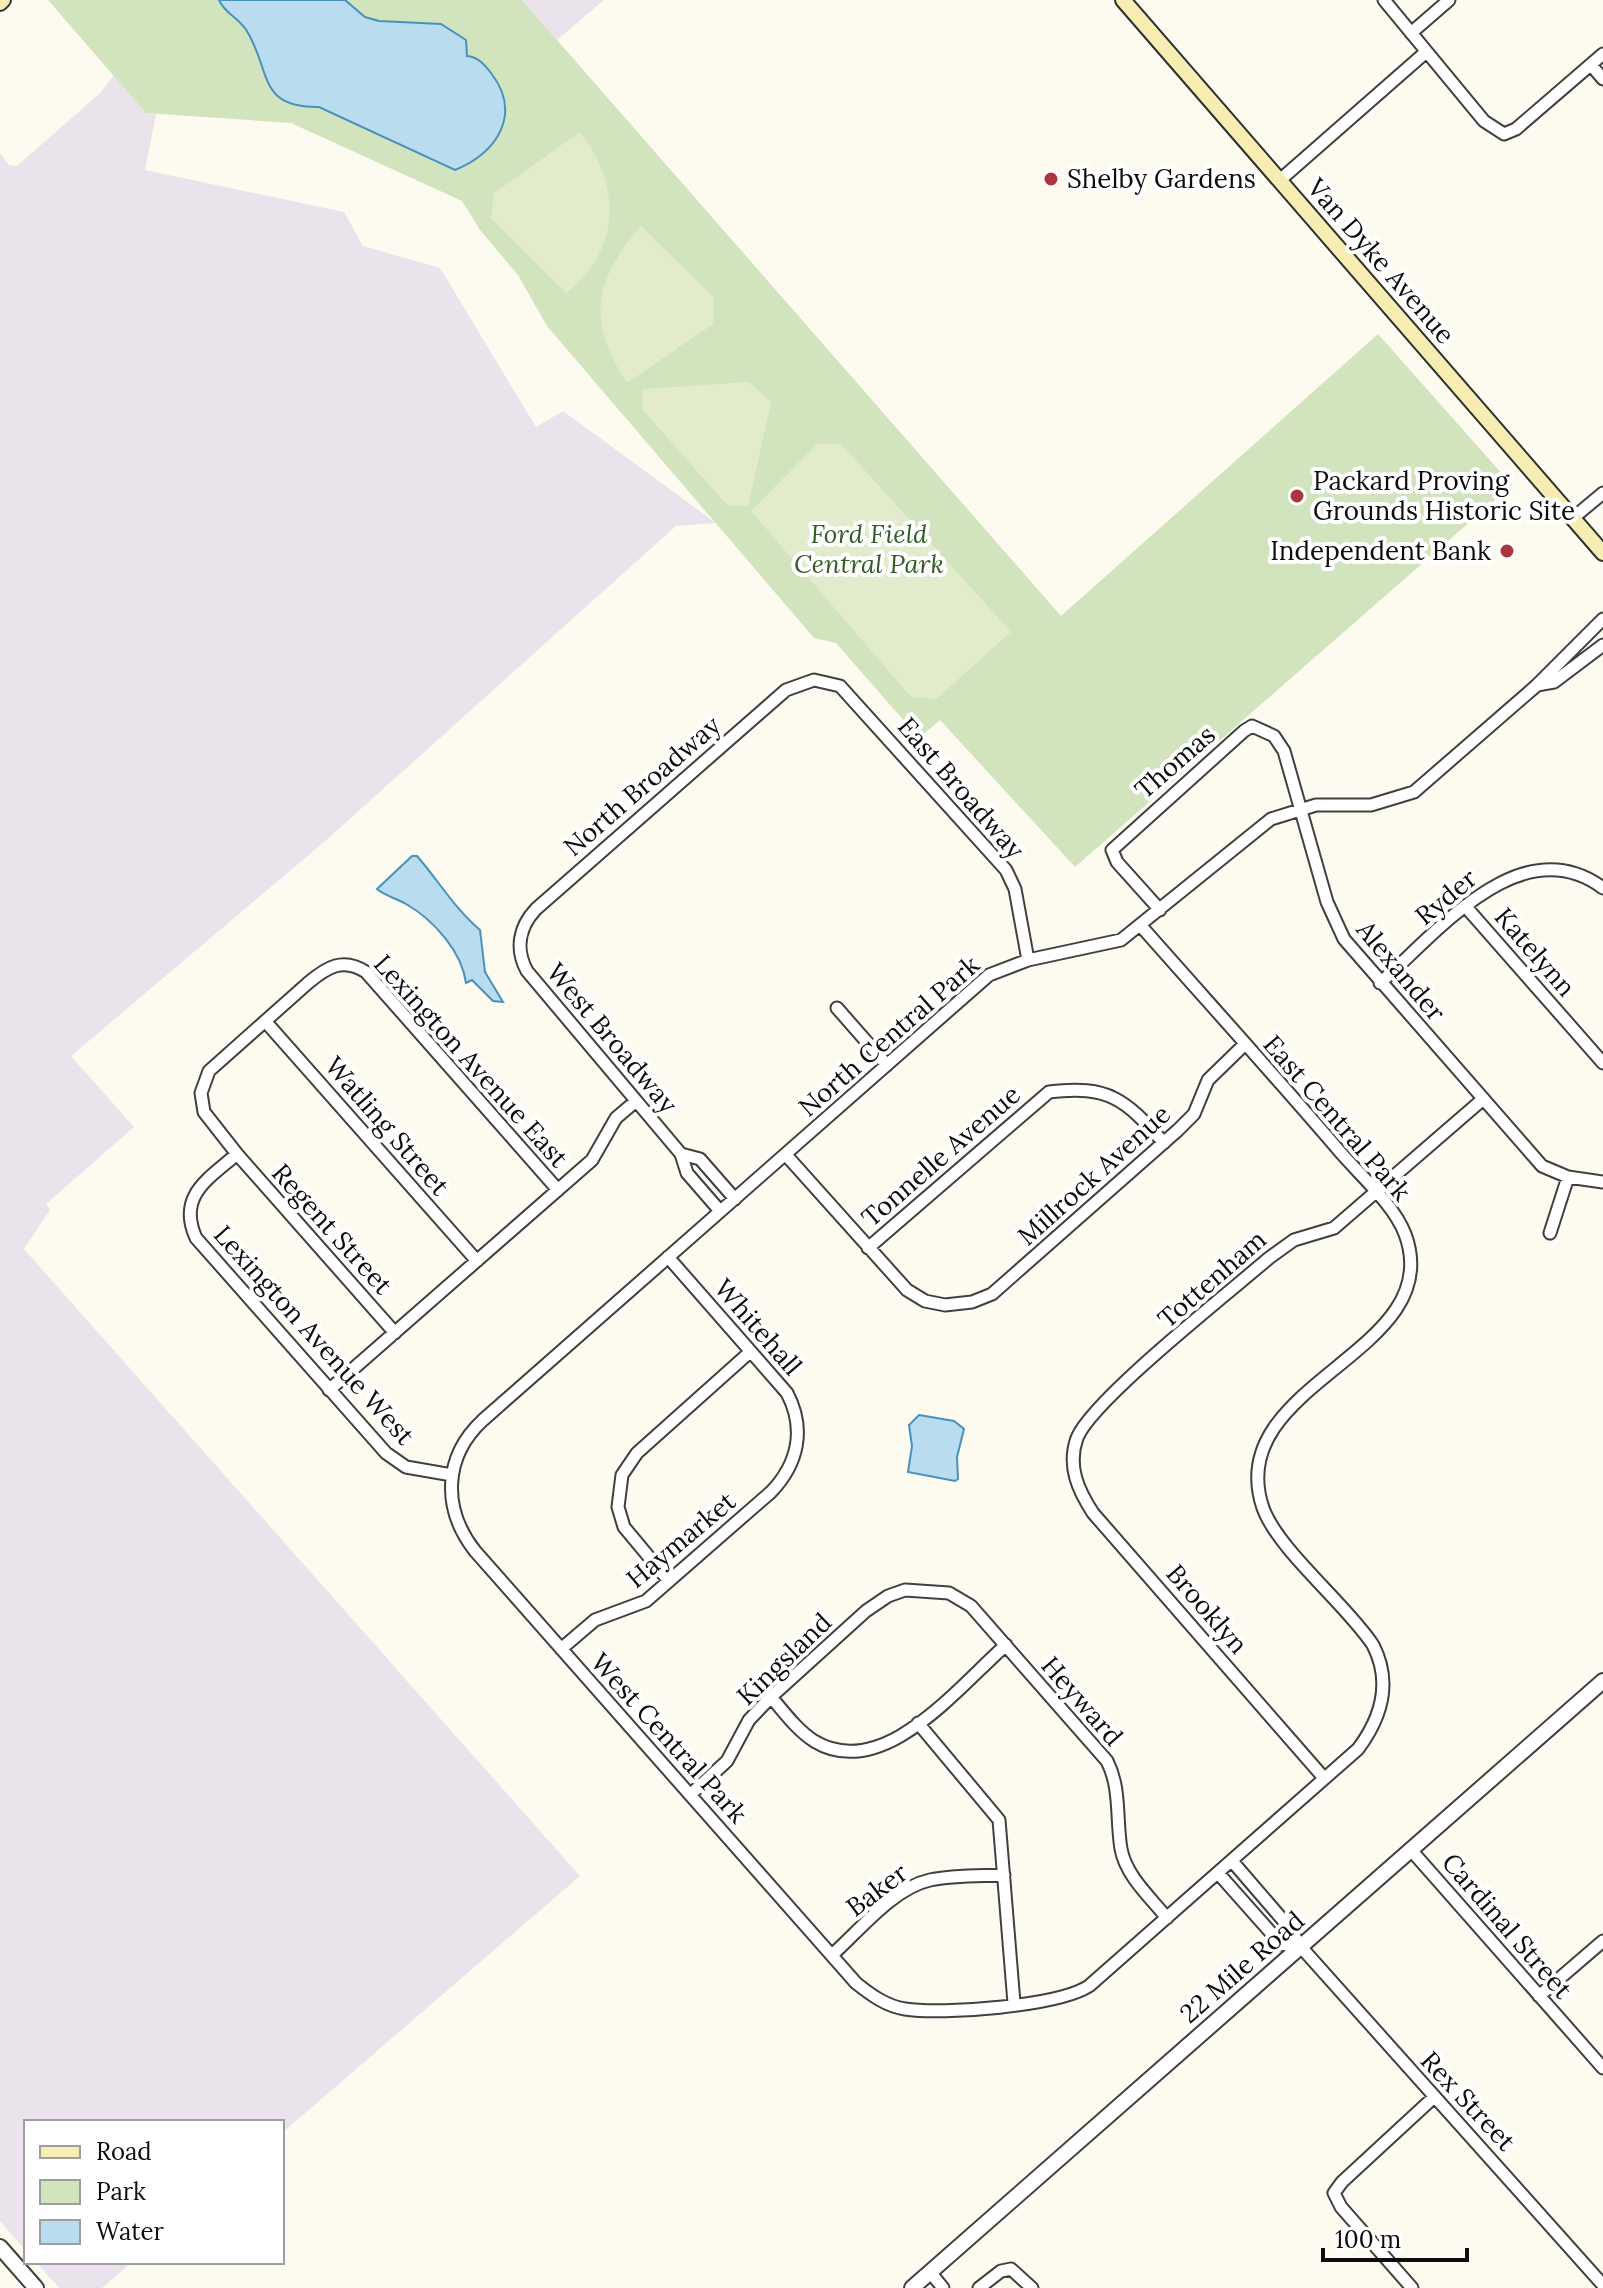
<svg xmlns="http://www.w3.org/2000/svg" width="1603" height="2288" viewBox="0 0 1603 2288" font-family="Lora,serif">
	<rect width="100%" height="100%" fill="#fdfaef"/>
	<path fill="#eae3eb" d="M 522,0 L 604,0 L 557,40 Z
		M 114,75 L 146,113 L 156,114 L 145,170 L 344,212 L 363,246 L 440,268 L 536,427 L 563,411 L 716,523 L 676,526 L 324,842 L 71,1056 L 134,1127 L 46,1204 L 50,1210 L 24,1249 L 580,1876 L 282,2133 L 282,2122 L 26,2122 L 26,2251 L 0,2221 L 0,153 L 9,165 L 17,166 L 100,93 Z
		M 36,2262 L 132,2262 L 102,2288 L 59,2288 Z"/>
	<path fill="#d2e4bd" d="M 48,0 L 522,0 L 1061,616 L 1378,334 L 1512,485 L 1075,867 L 940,720 L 919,738 L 836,643 L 814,638 L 547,326 L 518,275 L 480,230 L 462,201 L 291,123 L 146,113 Z"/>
	<path fill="#e2eccd" d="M 580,132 C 621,184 622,250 566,293 L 491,218 L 494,193 Z
		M 641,226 L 714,298 L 713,324 L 627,383 C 586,321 594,280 641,226 Z
		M 749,382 L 771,402 L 748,506 L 728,506 L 642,409 L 643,389 Z
		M 817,444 L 841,444 L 1011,632 L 936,699 L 911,697 L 751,511 Z"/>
	<path fill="#badcef" stroke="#4991bd" stroke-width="2" d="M 219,0 L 345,0 L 365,17 L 379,21 L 441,24 L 466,40 L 467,56 C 478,57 484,64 491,73 C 522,113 498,153 455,170 L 319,107 C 258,108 271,72 248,33 C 241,19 225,14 219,0 Z
		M 412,856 L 417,856 C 438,880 455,909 480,930 L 485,972 L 503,1002 L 493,1001 L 472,980 L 466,983 C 462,952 434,920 406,904 C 396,898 385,896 377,889 Z
		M 919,1415 L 954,1421 L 964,1429 L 957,1457 L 958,1479 L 955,1481 L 908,1472 L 912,1446 L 909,1425 Z"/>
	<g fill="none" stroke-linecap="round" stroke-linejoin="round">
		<defs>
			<path id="minor" d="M 1384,0 L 1484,121 L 1504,134 L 1516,129 L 1603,54
				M 1411,33 L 1449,0
				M 1591,65 L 1603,79
				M 1280,180 L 1426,52
				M 1573,518 L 1603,493
				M 1537,685 L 1554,682 L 1603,645
				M 1466,907 L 1603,1063
				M 1160,910 L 1117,862 L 1112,850 L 1244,731 L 1252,726 L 1274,736 L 1284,751 L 1327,902 L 1344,939 L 1542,1166 L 1568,1177 L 1603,1182
				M 1141,926 C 1208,1002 1276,1077 1341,1153 C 1362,1177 1394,1205 1405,1234 C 1450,1354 1220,1382 1263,1508 C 1278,1550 1346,1604 1373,1645 C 1392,1682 1382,1717 1358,1749 L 1089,1986 C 1058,2006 943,2015 905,2009 C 886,2006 871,1995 856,1983 L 475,1551 C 442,1509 443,1457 483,1420 L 989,975 L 1028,960 L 1121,940 L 1271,819 L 1316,805 L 1371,805 L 1414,792 L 1536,686 L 1603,619
				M 1380,983 C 1437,933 1521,827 1603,888
				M 837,1008 L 887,1065
				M 265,1021 L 477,1261
				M 237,1154 C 208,1179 177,1196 196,1238 L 386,1453 L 406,1467 L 452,1475
				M 681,1154 L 700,1159 L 735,1199
				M 786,1155 L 907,1290 L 925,1301 L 945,1305 L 972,1302 L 992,1294 L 1178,1130 L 1194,1114 L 1208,1080 L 1245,1044
				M 720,1211 L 687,1173 L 681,1154 L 527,971 C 515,949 519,927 536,909 L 786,690 L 814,680 L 840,686 L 1006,870 L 1015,889 L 1028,960
				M 1550,1233 L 1568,1177
				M 868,1248 L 1049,1092 C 1109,1085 1125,1099 1164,1143
				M 395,1333 L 237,1154 L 204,1112 L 201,1093 L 209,1071 L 308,983 C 327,967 343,957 366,972 L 558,1190
				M 329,1390 L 592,1160 L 616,1118 L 636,1101
				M 669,1581 L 624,1527 L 618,1507 L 622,1475 L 637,1453 L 750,1352
				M 561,1649 L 595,1620 L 646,1601 L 771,1492 C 798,1464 806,1429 787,1393 L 668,1257
				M 771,1697 C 784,1712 797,1730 814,1741 C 883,1783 958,1687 1006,1645
				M 918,1723 L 999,1820 L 1014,2003
				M 1324,1778 L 1093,1513 C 1078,1490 1067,1466 1077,1438 C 1092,1400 1231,1291 1269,1258 L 1294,1240 L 1334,1228 L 1482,1100
				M 690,1795 L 727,1761 L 749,1720 L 771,1697 L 866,1611 L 888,1596 L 905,1590 L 949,1593 L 971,1606 L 1107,1761 C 1121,1788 1116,1819 1121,1849 C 1126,1876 1150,1897 1167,1918
				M 1411,1850 L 1603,2068
				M 1232,1861 L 1288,1926 L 1301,1947 L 1603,2285
				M 1218,1873 L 1281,1944 L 1301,1947
				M 832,1955 C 859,1931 893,1888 930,1880 C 953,1875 980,1876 1004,1875
				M 1539,1996 L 1603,1941
				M 930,2272 L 943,2288
				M 979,2288 L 1001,2271 L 1011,2269 L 1032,2288
				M 1412,2288 L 1341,2207 L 1334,2193 L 1342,2182 L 1433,2098"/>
			<path id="tertiary" d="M 0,2247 L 36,2288
				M 912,2288 L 1603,1681"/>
			<path id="secondary" d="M 1123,0 L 1603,553
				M 0,3 L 3,0"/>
		</defs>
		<use href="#minor" stroke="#404040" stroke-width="15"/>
		<use href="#tertiary" stroke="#404040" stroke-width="18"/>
		<use href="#secondary" stroke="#2f2f2f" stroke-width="18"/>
		<use href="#minor" stroke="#fff" stroke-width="11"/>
		<use href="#tertiary" stroke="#fff" stroke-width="14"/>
		<use href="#secondary" stroke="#f6edb2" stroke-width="14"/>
	</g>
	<g fill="#ad363e" stroke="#fff" stroke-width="3">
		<circle cx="1051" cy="179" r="8"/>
		<circle cx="1297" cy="496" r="8"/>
		<circle cx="1507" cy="551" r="8"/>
	</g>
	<g text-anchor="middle" stroke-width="8" stroke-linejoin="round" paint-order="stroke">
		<g font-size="26" fill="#0d0d0d" stroke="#fff" text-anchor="start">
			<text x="1067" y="188">Shelby Gardens</text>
			<text x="1313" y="490">Packard Proving<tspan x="1313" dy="30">Grounds Historic Site</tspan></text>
			<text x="1491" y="560" text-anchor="end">Independent Bank</text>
		</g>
		<g font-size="26" fill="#0d0d0d" stroke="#fff">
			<text transform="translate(1381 261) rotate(49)" y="9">Van Dyke Avenue</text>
			<text transform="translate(1175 762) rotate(-41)" y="9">Thomas</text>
			<text transform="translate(642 786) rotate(-41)" y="9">North Broadway</text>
			<text transform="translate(961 788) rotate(49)" y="9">East Broadway</text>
			<text transform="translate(1446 897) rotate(-40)" y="9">Ryder</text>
			<text transform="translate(1535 952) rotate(49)" y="9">Katelynn</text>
			<text transform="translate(1401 971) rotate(50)" y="9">Alexander</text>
			<text transform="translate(889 1036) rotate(-41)" y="9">North Central Park</text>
			<text transform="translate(612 1038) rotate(50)" y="9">West Broadway</text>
			<text transform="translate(471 1061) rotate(48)" y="9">Lexington Avenue East</text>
			<text transform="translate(1337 1118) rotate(49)" y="9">East Central Park</text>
			<text transform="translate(387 1126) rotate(49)" y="9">Watling Street</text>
			<text transform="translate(941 1156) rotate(-41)" y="9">Tonnelle Avenue</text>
			<text transform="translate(1094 1175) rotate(-42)" y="9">Millrock Avenue</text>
			<text transform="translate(332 1229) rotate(48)" y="9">Regent Street</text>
			<text transform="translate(1212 1279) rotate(-41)" y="9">Tottenham</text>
			<text transform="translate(758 1327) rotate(49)" y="9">Whitehall</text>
			<text transform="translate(314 1335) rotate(48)" y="9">Lexington Avenue West</text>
			<text transform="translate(681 1540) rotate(-40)" y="9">Haymarket</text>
			<text transform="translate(1207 1609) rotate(49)" y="9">Brooklyn</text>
			<text transform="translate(784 1659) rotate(-44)" y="9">Kingsland</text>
			<text transform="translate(1082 1701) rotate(49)" y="9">Heyward</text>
			<text transform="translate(669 1738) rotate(48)" y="9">West Central Park</text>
			<text transform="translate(877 1890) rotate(-37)" y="9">Baker</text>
			<text transform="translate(1507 1926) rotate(49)" y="9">Cardinal Street</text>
			<text transform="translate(1242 1967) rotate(-41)" y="9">22 Mile Road</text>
			<text transform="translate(1468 2101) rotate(47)" y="9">Rex Street</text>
		</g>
		<g font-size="26" font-style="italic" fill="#325d25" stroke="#fff">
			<text x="869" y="543">Ford Field<tspan x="869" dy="30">Central Park</tspan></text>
		</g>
	</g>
	<rect x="24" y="2120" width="260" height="144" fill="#ffffff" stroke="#9e9e9e" stroke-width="2"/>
	<rect x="40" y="2146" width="40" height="12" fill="#f6edb2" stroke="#9e9e9e" stroke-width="2"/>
	<text x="96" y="2160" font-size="24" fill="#0d0d0d">Road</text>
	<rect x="40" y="2180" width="40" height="24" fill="#d2e4bd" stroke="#9e9e9e" stroke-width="2"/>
	<text x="96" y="2200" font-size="24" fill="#0d0d0d">Park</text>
	<rect x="40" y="2220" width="40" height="24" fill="#badcef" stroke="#9e9e9e" stroke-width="2"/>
	<text x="96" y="2240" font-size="24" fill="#0d0d0d">Water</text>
	<path d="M1323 2248v12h144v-12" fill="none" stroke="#0d0d0d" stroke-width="4"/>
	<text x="1335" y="2248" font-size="24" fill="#0d0d0d" stroke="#ffffff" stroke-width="6" paint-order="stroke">100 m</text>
</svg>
